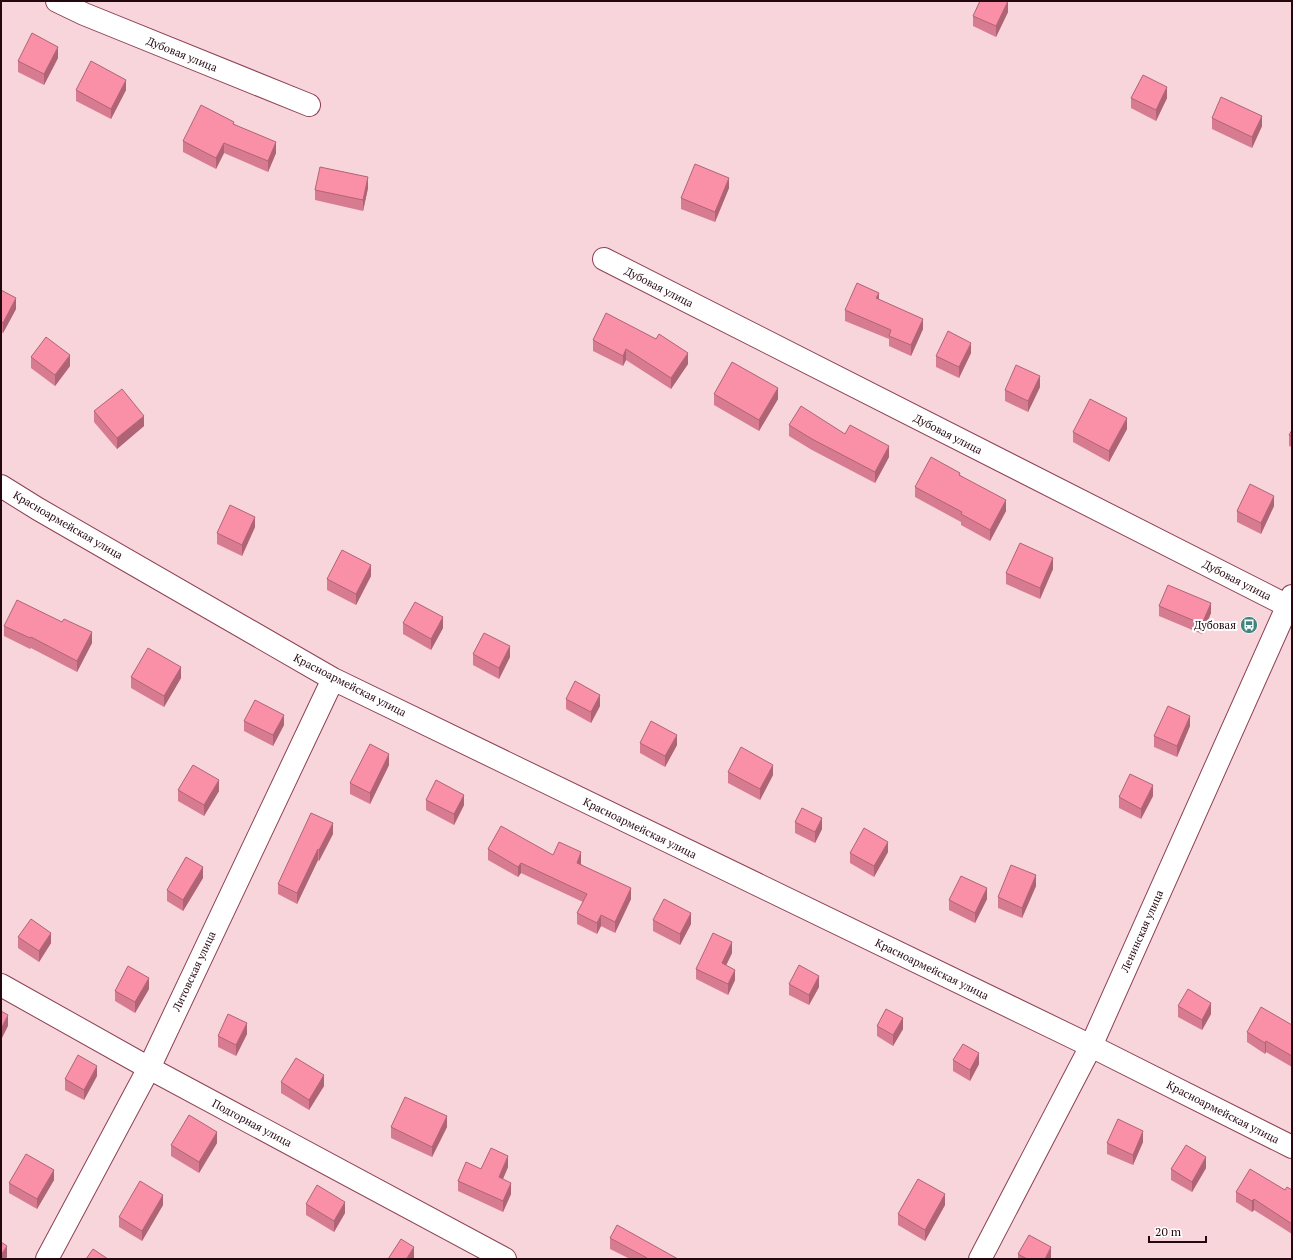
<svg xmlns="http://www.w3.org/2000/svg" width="1293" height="1260" viewBox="0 0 1293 1260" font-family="'PT Serif',serif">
	<rect width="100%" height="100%" fill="#f8d4db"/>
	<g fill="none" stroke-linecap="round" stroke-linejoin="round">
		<defs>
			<path id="minor" d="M 57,1 L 84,14 L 309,105
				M 604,259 L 1292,608
				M 1,486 L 38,509 L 333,679 L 1091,1046 L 1292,1147
				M 1,985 L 149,1068 L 505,1259
				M 47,1259 L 149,1068 L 333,679"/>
			<path id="major" d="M 980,1259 L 1091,1046 L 1292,596"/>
		</defs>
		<use href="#minor" stroke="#8c4255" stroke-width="24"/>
		<use href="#major" stroke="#8c4255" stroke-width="24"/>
		<use href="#minor" stroke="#fff" stroke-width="22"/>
		<use href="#major" stroke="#fff" stroke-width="22"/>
	</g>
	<path fill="#d77b90" d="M 1008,12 L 996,37 L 973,26 L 973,16 Z
		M 58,58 L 44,85 L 18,72 L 18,61 Z
		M 76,90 L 126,90 L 111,119 L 76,101 Z
		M 1131,98 L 1167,98 L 1156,121 L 1131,108 Z
		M 1212,118 L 1262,126 L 1252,148 L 1212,129 Z
		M 234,124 L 276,153 L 268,172 L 224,153 L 216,169 L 183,152 L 183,141 Z
		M 368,188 L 363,211 L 315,200 L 315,190 Z
		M 729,188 L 715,222 L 681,209 L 681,198 Z
		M 1,290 L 16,309 L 3,333 L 1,332 Z
		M 879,300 L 923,329 L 911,356 L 889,346 L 889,339 L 845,321 L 845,310 Z
		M 593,340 L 688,364 L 671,389 L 626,360 L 623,366 L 593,351 Z
		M 971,353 L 959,378 L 936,367 L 936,356 Z
		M 31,357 L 70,366 L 55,386 L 31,368 Z
		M 1040,387 L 1028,412 L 1005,401 L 1005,390 Z
		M 714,394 L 778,399 L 759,431 L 714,405 Z
		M 94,411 L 144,426 L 117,449 L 94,422 Z
		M 789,425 L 845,434 L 889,457 L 875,483 L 812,450 L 789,436 Z
		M 1127,429 L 1109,462 L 1073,442 L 1073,432 Z
		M 1292,430 L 1292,447 L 1289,446 L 1289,435 Z
		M 960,475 L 1006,511 L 990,541 L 961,525 L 961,522 L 915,497 L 915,487 Z
		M 1274,506 L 1261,534 L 1237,522 L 1237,511 Z
		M 255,527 L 242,556 L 217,544 L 217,533 Z
		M 1053,569 L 1040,599 L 1006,584 L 1006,573 Z
		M 371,576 L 356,605 L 327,590 L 327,579 Z
		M 1159,606 L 1211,613 L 1202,634 L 1159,616 Z
		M 403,623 L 443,628 L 431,650 L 403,634 Z
		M 4,626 L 92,643 L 77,672 L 31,648 L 30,649 L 4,636 Z
		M 473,654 L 510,657 L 499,679 L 473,665 Z
		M 131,677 L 181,678 L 164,707 L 131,688 Z
		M 566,699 L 600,706 L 591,723 L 566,709 Z
		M 244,721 L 284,725 L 273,746 L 244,731 Z
		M 1190,726 L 1177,757 L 1154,747 L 1154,736 Z
		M 640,743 L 677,745 L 665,767 L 640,753 Z
		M 389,765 L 370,804 L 350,794 L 350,783 Z
		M 728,772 L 773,775 L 760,800 L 728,783 Z
		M 178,790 L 219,791 L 204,816 L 178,801 Z
		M 1153,796 L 1141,819 L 1119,808 L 1119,797 Z
		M 426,800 L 464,805 L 454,825 L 426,810 Z
		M 795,822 L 822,829 L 815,843 L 795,833 Z
		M 333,834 L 319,861 L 318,860 L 297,904 L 278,894 L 278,884 Z
		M 488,849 L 553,855 L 581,863 L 581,864 L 631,899 L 615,933 L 601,926 L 597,934 L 577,924 L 577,913 L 583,902 L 521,873 L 518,877 L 488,860 Z
		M 888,852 L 874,877 L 850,863 L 850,853 Z
		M 203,878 L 183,911 L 167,901 L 167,890 Z
		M 1036,886 L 1022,918 L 998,908 L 998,897 Z
		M 987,899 L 975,923 L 949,910 L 949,900 Z
		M 653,920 L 691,924 L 680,945 L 653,931 Z
		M 18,937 L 51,943 L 39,962 L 18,948 Z
		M 732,953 L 726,965 L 735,980 L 728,995 L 696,979 L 696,969 Z
		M 789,984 L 819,987 L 809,1005 L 789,995 Z
		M 149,989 L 135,1013 L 115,1001 L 115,991 Z
		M 1178,1006 L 1211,1014 L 1202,1030 L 1178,1017 Z
		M 1292,1025 L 1292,1067 L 1266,1052 L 1265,1054 L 1247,1042 L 1247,1032 Z
		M 877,1026 L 903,1029 L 893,1046 L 877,1036 Z
		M 247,1034 L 236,1056 L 218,1047 L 218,1036 Z
		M 953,1060 L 979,1064 L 970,1081 L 953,1071 Z
		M 97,1076 L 84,1100 L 65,1090 L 65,1079 Z
		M 281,1082 L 324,1086 L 309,1110 L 281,1093 Z
		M 391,1127 L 447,1127 L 432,1157 L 391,1138 Z
		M 1143,1142 L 1133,1165 L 1107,1154 L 1107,1143 Z
		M 217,1143 L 199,1173 L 171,1156 L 171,1145 Z
		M 508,1167 L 503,1179 L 511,1194 L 503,1212 L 458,1191 L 458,1181 L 481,1169 Z
		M 1206,1168 L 1192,1192 L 1171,1180 L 1171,1169 Z
		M 54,1180 L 37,1209 L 9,1193 L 9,1183 Z
		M 1292,1190 L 1292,1234 L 1254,1210 L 1252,1212 L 1236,1202 L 1236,1192 Z
		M 306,1204 L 345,1213 L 334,1232 L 306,1215 Z
		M 163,1205 L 142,1241 L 119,1227 L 119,1217 Z
		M 945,1205 L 925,1241 L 898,1225 L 898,1214 Z
		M 610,1238 L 678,1259 L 630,1259 L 610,1249 Z
		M 1018,1254 L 1051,1258 L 1051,1259 L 1018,1259 Z"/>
	<path fill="#af6476" d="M 1008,1 L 1008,12 L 996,37 L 996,26 Z
		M 58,47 L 58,58 L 44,85 L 44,74 Z
		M 126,80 L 126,90 L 111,119 L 111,109 Z
		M 1167,87 L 1167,98 L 1156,121 L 1156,110 Z
		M 1262,116 L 1262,126 L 1252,148 L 1252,137 Z
		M 276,142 L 276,153 L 268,172 L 268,161 Z
		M 224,143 L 224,153 L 216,169 L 216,158 Z
		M 368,177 L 368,188 L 363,211 L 363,200 Z
		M 729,178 L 729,188 L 715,222 L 715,212 Z
		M 879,293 L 879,303 L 876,298 Z
		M 16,298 L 16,309 L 3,333 L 3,323 Z
		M 923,319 L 923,329 L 911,356 L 911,345 Z
		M 971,343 L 971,353 L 959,378 L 959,367 Z
		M 626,349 L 626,360 L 623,366 L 623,356 Z
		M 688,353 L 688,364 L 671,389 L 671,378 Z
		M 70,355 L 70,366 L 55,386 L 55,375 Z
		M 1040,376 L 1040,387 L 1028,412 L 1028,401 Z
		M 778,388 L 778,399 L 759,431 L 759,420 Z
		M 144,416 L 144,426 L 117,449 L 117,438 Z
		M 1127,418 L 1127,429 L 1109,462 L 1109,451 Z
		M 889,446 L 889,457 L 875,483 L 875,472 Z
		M 1274,496 L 1274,506 L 1261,534 L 1261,523 Z
		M 1006,500 L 1006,511 L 990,541 L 990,530 Z
		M 255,517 L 255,527 L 242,556 L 242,545 Z
		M 1053,558 L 1053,569 L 1040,599 L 1040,588 Z
		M 371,565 L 371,576 L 356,605 L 356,594 Z
		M 1211,603 L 1211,613 L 1202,634 L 1202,624 Z
		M 443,617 L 443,628 L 431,650 L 431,639 Z
		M 92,632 L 92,643 L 77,672 L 77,661 Z
		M 510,646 L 510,657 L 499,679 L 499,668 Z
		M 181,667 L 181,678 L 164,707 L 164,696 Z
		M 600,695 L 600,706 L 591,723 L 591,712 Z
		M 284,715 L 284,725 L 273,746 L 273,735 Z
		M 1190,716 L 1190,726 L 1177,757 L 1177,746 Z
		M 677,735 L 677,745 L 665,767 L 665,756 Z
		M 389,754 L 389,765 L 370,804 L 370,793 Z
		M 773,765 L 773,775 L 760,800 L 760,789 Z
		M 219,780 L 219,791 L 204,816 L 204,805 Z
		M 1153,785 L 1153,796 L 1141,819 L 1141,809 Z
		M 464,795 L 464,805 L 454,825 L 454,814 Z
		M 822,818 L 822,829 L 815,843 L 815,832 Z
		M 333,823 L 333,834 L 319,861 L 319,850 Z
		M 888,842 L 888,852 L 874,877 L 874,866 Z
		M 318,849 L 318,860 L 297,904 L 297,893 Z
		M 581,852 L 581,863 L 577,873 L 577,863 Z
		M 521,863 L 521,873 L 518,877 L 518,867 Z
		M 203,867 L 203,878 L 183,911 L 183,900 Z
		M 1036,875 L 1036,886 L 1022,918 L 1022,908 Z
		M 631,888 L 631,899 L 615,933 L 615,922 Z
		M 987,888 L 987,899 L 975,923 L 975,913 Z
		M 691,913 L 691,924 L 680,945 L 680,934 Z
		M 601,915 L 601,926 L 597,934 L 597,923 Z
		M 51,933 L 51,943 L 39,962 L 39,951 Z
		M 732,942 L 732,953 L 722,974 L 722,963 Z
		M 735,970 L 735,980 L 728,995 L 728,984 Z
		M 819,976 L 819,987 L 809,1005 L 809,995 Z
		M 149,978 L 149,989 L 135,1013 L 135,1002 Z
		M 1211,1003 L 1211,1014 L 1202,1030 L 1202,1020 Z
		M 8,1015 L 8,1026 L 1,1040 L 1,1029 Z
		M 903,1018 L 903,1029 L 893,1046 L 893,1035 Z
		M 247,1023 L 247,1034 L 236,1056 L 236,1045 Z
		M 1266,1041 L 1266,1052 L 1265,1054 L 1265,1043 Z
		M 979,1053 L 979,1064 L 970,1081 L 970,1070 Z
		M 97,1066 L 97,1076 L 84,1100 L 84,1090 Z
		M 324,1075 L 324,1086 L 309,1110 L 309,1100 Z
		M 447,1116 L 447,1127 L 432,1157 L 432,1147 Z
		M 1143,1131 L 1143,1142 L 1133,1165 L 1133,1155 Z
		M 217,1132 L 217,1143 L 199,1173 L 199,1162 Z
		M 508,1156 L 508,1167 L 499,1188 L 499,1177 Z
		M 1206,1157 L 1206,1168 L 1192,1192 L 1192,1182 Z
		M 54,1170 L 54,1180 L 37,1209 L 37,1199 Z
		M 511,1183 L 511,1194 L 503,1212 L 503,1201 Z
		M 945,1194 L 945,1205 L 925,1241 L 925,1230 Z
		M 163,1195 L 163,1205 L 142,1241 L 142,1231 Z
		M 1254,1199 L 1254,1210 L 1252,1212 L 1252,1201 Z
		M 345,1202 L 345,1213 L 334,1232 L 334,1221 Z
		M 7,1246 L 7,1257 L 6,1259 L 1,1259 L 1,1255 Z
		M 414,1247 L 414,1258 L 413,1259 L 407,1259 L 407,1258 Z
		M 1051,1247 L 1051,1259 L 1045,1259 Z"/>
	<path fill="#fa8fa8" stroke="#af6476" d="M 980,1 L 1008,1 L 996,26 L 973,16 Z
		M 32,33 L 58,47 L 44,74 L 18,61 Z
		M 91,61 L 126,80 L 111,109 L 76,90 Z
		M 1143,75 L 1167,87 L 1156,110 L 1131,98 Z
		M 1221,97 L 1262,116 L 1252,137 L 1212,118 Z
		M 201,105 L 234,122 L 233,124 L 276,142 L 268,161 L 224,143 L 216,158 L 183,141 Z
		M 695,164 L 729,178 L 715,212 L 681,198 Z
		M 320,167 L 368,177 L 363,200 L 315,190 Z
		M 857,283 L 879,293 L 876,298 L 923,319 L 911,345 L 889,336 L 891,330 L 845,310 Z
		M 1,290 L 16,298 L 3,323 L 1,322 Z
		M 606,313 L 656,339 L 659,334 L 688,353 L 671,378 L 626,349 L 623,356 L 593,340 Z
		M 948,331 L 971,343 L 959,367 L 936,356 Z
		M 46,337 L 70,355 L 55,375 L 31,357 Z
		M 732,362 L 778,388 L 759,420 L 714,394 Z
		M 1016,365 L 1040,376 L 1028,401 L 1005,390 Z
		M 122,389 L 144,416 L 117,438 L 94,411 Z
		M 1090,399 L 1127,418 L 1109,451 L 1073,432 Z
		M 801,406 L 845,434 L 850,425 L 889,446 L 875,472 L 812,439 L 789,425 Z
		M 1292,430 L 1292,436 L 1289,435 Z
		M 931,457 L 960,473 L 959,475 L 1006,500 L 990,530 L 961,514 L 962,512 L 915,487 Z
		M 1250,484 L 1274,496 L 1261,523 L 1237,511 Z
		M 230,505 L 255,517 L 242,545 L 217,533 Z
		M 1020,543 L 1053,558 L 1040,588 L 1006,573 Z
		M 342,550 L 371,565 L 356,594 L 327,579 Z
		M 1168,585 L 1211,603 L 1202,624 L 1159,606 Z
		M 17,600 L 62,622 L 64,619 L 92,632 L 77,661 L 31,637 L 30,638 L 4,626 Z
		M 415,602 L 443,617 L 431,639 L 403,623 Z
		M 484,633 L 510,646 L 499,668 L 473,654 Z
		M 148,648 L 181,667 L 164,696 L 131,677 Z
		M 575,681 L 600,695 L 591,712 L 566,699 Z
		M 255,700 L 284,715 L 273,735 L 244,721 Z
		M 1168,706 L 1190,716 L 1177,746 L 1154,736 Z
		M 651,721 L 677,735 L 665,756 L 640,743 Z
		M 370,744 L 389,754 L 370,793 L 350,783 Z
		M 741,747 L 773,765 L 760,789 L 728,772 Z
		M 193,765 L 219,780 L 204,805 L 178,790 Z
		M 1130,774 L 1153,785 L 1141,809 L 1119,797 Z
		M 436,780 L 464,795 L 454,814 L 426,800 Z
		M 802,808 L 822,818 L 815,832 L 795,822 Z
		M 311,813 L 333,823 L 319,850 L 318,849 L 297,893 L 278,884 Z
		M 501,826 L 553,855 L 559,842 L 581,852 L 577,863 L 631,888 L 615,922 L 601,915 L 597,923 L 577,913 L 587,894 L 521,863 L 518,867 L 488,849 Z
		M 864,828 L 888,842 L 874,866 L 850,853 Z
		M 186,857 L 203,867 L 183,900 L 167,890 Z
		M 1011,865 L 1036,875 L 1022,908 L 998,897 Z
		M 961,876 L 987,888 L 975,913 L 949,900 Z
		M 664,899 L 691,913 L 680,934 L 653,920 Z
		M 31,919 L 51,933 L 39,951 L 18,937 Z
		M 713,933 L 732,942 L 722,963 L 735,970 L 728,984 L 696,969 Z
		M 799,965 L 819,976 L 809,995 L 789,984 Z
		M 128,966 L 149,978 L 135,1002 L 115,991 Z
		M 1188,989 L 1211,1003 L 1202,1020 L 1178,1006 Z
		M 1261,1007 L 1292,1025 L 1292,1056 L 1266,1041 L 1265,1043 L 1247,1032 Z
		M 886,1009 L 903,1018 L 893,1035 L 877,1026 Z
		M 1,1011 L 8,1015 L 1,1029 Z
		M 228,1014 L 247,1023 L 236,1045 L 218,1036 Z
		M 963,1044 L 979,1053 L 970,1070 L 953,1060 Z
		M 78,1055 L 97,1066 L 84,1090 L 65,1079 Z
		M 296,1058 L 324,1075 L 309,1100 L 281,1082 Z
		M 405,1097 L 447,1116 L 432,1147 L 391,1127 Z
		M 189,1115 L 217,1132 L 199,1162 L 171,1145 Z
		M 1118,1119 L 1143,1131 L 1133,1155 L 1107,1143 Z
		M 1186,1145 L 1206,1157 L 1192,1182 L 1171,1169 Z
		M 491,1148 L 508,1156 L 499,1177 L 511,1183 L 503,1201 L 458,1181 L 466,1162 L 481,1169 Z
		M 26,1154 L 54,1170 L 37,1199 L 9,1183 Z
		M 1250,1169 L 1285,1190 L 1287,1187 L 1292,1190 L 1292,1224 L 1254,1199 L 1252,1201 L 1236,1192 Z
		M 918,1179 L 945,1194 L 925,1230 L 898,1214 Z
		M 140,1181 L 163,1195 L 142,1231 L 119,1217 Z
		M 317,1185 L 345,1202 L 334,1221 L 306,1204 Z
		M 617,1225 L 678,1259 L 646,1259 L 647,1258 L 610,1238 Z
		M 1029,1235 L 1051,1247 L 1045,1259 L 1027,1259 L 1018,1254 Z
		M 401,1239 L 414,1247 L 407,1258 L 409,1259 L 388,1259 Z
		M 1,1242 L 7,1246 L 1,1255 Z
		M 93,1249 L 108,1259 L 86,1259 Z"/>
	<defs>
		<symbol id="bus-disc" viewBox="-11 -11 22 22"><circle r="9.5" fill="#3f857d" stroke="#fff"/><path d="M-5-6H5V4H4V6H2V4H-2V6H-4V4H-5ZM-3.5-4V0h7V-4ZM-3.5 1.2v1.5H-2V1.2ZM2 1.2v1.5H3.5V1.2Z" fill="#fff"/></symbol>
	</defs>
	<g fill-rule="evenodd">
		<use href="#bus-disc" x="1239" y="615" width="20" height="20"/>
	</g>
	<g text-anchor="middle" stroke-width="4" stroke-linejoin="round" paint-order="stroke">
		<g font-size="11" fill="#24070f" stroke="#fff">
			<text transform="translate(182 54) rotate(22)" y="4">Дубовая улица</text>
			<text transform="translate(659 287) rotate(27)" y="4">Дубовая улица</text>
			<text transform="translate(948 434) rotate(27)" y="4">Дубовая улица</text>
			<text transform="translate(68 525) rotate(30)" y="4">Красноармейская улица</text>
			<text transform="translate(1237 580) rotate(27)" y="4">Дубовая улица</text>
			<text transform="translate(350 685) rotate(27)" y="4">Красноармейская улица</text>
			<text transform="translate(640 828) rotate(26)" y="4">Красноармейская улица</text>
			<text transform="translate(1142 931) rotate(-66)" y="4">Ленинская улица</text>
			<text transform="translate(932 969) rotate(26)" y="4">Красноармейская улица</text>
			<text transform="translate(194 971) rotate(-65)" y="4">Литовская улица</text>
			<text transform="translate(1223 1112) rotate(27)" y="4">Красноармейская улица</text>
			<text transform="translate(252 1123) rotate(28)" y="4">Подгорная улица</text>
		</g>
		<g font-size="11" fill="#24070f" stroke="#fff" text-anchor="end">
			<text x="1236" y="629">Дубовая</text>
		</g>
	</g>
	<rect width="1293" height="1260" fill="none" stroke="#24070f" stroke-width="4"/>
	<path d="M1149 1236v6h57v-6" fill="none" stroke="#24070f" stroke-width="2"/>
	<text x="1155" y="1236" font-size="12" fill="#24070f" stroke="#ffffff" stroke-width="3" paint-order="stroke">20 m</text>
</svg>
